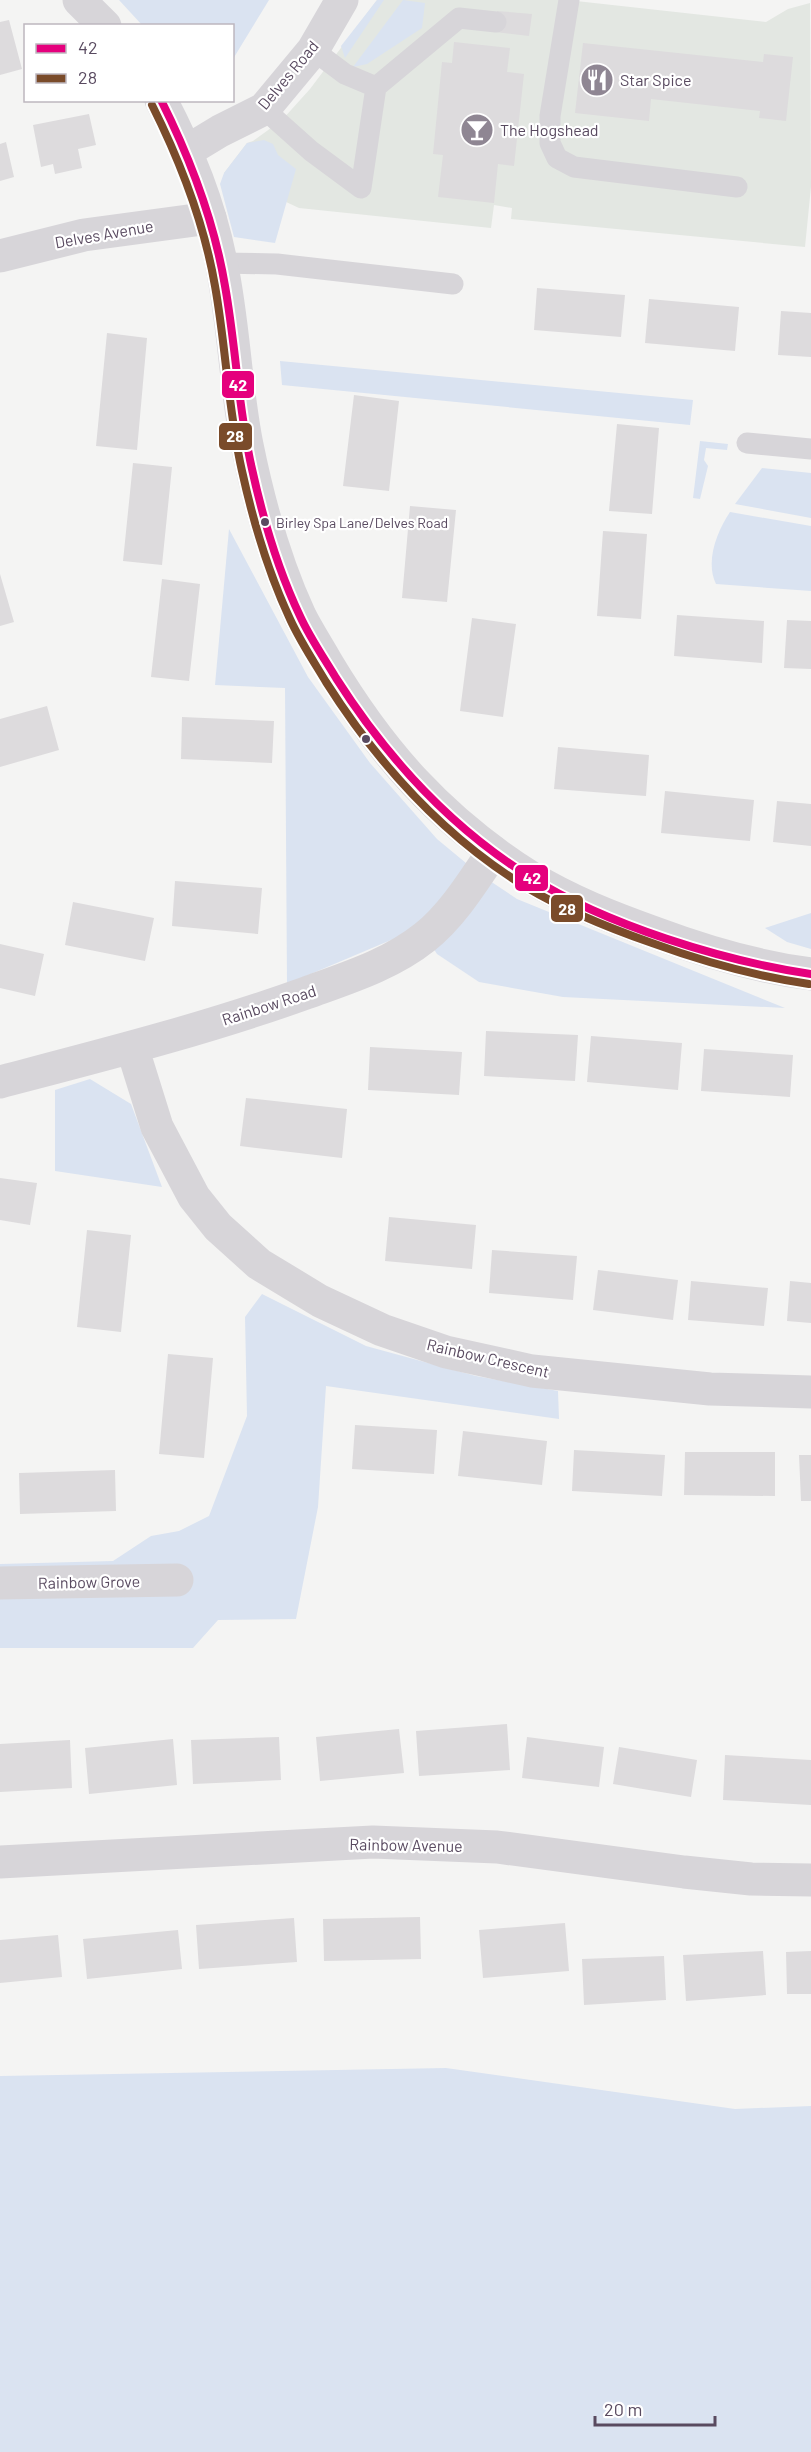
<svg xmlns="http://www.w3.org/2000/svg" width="811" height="2452" viewBox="0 0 811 2452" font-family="Barlow,sans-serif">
	<rect width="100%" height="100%" fill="#f4f4f3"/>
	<path fill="#e3e7e2" d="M 377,0 L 567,0 L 766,22 L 788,9 L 810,3 L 811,187 L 805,247 L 511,219 L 512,208 L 494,205 L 491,228 L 299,208 L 224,173 L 247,143 L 253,141 L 282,120 L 310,89 Z"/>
	<path fill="#dae3f1" d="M 119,0 L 269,0 L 233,59 L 232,26 L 142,25 Z
		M 377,0 L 384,0 L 345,58 L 341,46 Z
		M 403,0 L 425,3 L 422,28 L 367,64 L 353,67 Z
		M 264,140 L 273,144 L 278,155 L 296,169 L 275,243 L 234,237 L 220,184 L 224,173 L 247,143 Z
		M 280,361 L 693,400 L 690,425 L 282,385 Z
		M 700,441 L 728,444 L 727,450 L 706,448 L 704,460 L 708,466 L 700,499 L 693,498 Z
		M 762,468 L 811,473 L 811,518 L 735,504 Z
		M 730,512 L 811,526 L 811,591 L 716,584 C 705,562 717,531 730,512 Z
		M 229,529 L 308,677 L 370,763 L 437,839 L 478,873 L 517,899 L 785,1008 L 563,997 L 479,982 L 437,954 L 426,937 L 391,940 L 287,984 L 285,688 L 215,685 Z
		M 811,913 L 811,949 L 787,942 L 765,928 Z
		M 90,1079 L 131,1104 L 162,1187 L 55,1171 L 55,1090 Z
		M 262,1294 L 366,1346 L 476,1376 L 558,1391 L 559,1419 L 326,1386 L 318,1507 L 296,1619 L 218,1620 L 193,1648 L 0,1648 L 0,1564 L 113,1561 L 151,1536 L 179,1531 L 209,1516 L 247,1416 L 245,1317 Z
		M 446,2068 L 735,2109 L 811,2106 L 811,2452 L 0,2452 L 0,2076 Z"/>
	<path fill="#dddbdd" d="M 497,11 L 532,14 L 529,36 L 495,32 Z
		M 9,20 L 22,69 L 0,75 L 0,22 Z
		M 454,42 L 510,48 L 507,72 L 524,74 L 514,166 L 498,164 L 494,203 L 438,197 L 443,155 L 433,154 L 442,62 L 452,63 Z
		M 583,43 L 763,62 L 764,54 L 793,57 L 786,121 L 759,118 L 760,111 L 651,99 L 649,121 L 575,113 Z
		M 89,114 L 96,145 L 78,149 L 82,168 L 55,174 L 53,164 L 41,167 L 33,125 Z
		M 6,142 L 14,177 L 0,181 L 0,144 Z
		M 537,288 L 625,295 L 621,337 L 534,330 Z
		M 649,299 L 739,307 L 735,351 L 645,343 Z
		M 781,311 L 811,313 L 811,357 L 778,355 Z
		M 107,333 L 147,338 L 137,450 L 96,446 Z
		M 354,395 L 399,401 L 389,491 L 343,486 Z
		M 617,424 L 659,428 L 652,514 L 609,511 Z
		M 133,463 L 172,467 L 162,565 L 123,561 Z
		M 410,506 L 456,510 L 447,602 L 402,598 Z
		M 603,531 L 647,534 L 641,619 L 597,616 Z
		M 0,574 L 14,622 L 0,626 Z
		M 162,579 L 200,584 L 189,681 L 151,677 Z
		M 677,615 L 764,621 L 762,663 L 674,656 Z
		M 472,618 L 516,624 L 503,717 L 460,711 Z
		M 787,620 L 811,621 L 811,669 L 784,668 Z
		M 47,706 L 59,750 L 0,767 L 0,719 Z
		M 182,717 L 274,721 L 272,763 L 181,759 Z
		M 558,747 L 649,755 L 646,796 L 554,789 Z
		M 665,791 L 754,800 L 750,841 L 661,833 Z
		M 777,801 L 811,804 L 811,846 L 773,842 Z
		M 175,881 L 262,888 L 258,934 L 172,926 Z
		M 73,902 L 154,918 L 145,961 L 65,945 Z
		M 0,944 L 44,954 L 35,996 L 0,988 Z
		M 486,1031 L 578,1035 L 575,1081 L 484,1076 Z
		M 591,1036 L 682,1043 L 678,1090 L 587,1082 Z
		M 370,1047 L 462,1052 L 459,1095 L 368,1090 Z
		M 704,1049 L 793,1055 L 790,1097 L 701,1091 Z
		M 246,1098 L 347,1109 L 342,1158 L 240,1146 Z
		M 0,1178 L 37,1183 L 30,1225 L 0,1220 Z
		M 389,1217 L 476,1225 L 472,1269 L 385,1261 Z
		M 87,1230 L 131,1235 L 121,1332 L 77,1327 Z
		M 492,1250 L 577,1256 L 573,1300 L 489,1293 Z
		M 598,1270 L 678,1280 L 673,1320 L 593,1310 Z
		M 691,1281 L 768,1288 L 764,1326 L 688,1320 Z
		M 790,1281 L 811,1283 L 811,1323 L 787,1321 Z
		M 168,1354 L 213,1358 L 204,1458 L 159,1454 Z
		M 355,1425 L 437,1430 L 434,1474 L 352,1469 Z
		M 463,1431 L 547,1441 L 542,1485 L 458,1476 Z
		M 574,1450 L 665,1455 L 662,1496 L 572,1491 Z
		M 685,1452 L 775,1452 L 775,1496 L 684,1495 Z
		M 799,1455 L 811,1455 L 811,1501 L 801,1501 Z
		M 115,1470 L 116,1511 L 20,1514 L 19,1473 Z
		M 507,1724 L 510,1770 L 419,1776 L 416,1731 Z
		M 399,1729 L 404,1773 L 320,1781 L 316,1737 Z
		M 279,1737 L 281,1780 L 193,1784 L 191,1740 Z
		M 527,1737 L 604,1747 L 599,1787 L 522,1778 Z
		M 173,1739 L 177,1785 L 89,1794 L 85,1748 Z
		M 70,1740 L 72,1788 L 0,1792 L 0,1744 Z
		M 619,1747 L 697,1760 L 691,1797 L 613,1784 Z
		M 725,1755 L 811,1760 L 811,1805 L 723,1800 Z
		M 420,1917 L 421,1959 L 324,1961 L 323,1919 Z
		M 294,1918 L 297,1962 L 199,1969 L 196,1925 Z
		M 565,1923 L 569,1971 L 483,1978 L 479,1930 Z
		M 178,1930 L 182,1969 L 87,1979 L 83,1939 Z
		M 58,1935 L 62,1977 L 0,1983 L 0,1940 Z
		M 763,1951 L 766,1995 L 686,2001 L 683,1955 Z
		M 811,1951 L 811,1994 L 787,1994 L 786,1952 Z
		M 664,1956 L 666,2000 L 584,2005 L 582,1959 Z"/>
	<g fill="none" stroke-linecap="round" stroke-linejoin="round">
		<path stroke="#d7d5d9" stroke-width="21" d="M 569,0 L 550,116 L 550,143 L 557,158 L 574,167 L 737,187
			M 313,50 L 345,74 L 376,87
			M 264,109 L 311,151 L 361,188 L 376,87 L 459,18 L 496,22
			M 221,263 L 277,264 L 453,284
			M 747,443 L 811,449"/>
		<path stroke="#d7d5d9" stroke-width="33" d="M 187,151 L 220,131 L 264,109 L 313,50 L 342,0
			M 0,256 L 84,235 L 210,218
			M 132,1047 L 157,1127 L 194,1197 L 218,1227 L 259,1264 L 320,1301 L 382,1330 L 446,1352 L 532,1371 L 710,1389 L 811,1392
			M 0,1082 C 103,1055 206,1029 306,993 C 347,978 390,965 425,937 C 452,916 474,880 493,852
			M 0,1583 L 177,1580
			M 0,1862 L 373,1842 L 497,1847 L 684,1872 L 751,1879 L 811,1880"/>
		<path stroke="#d7d5d9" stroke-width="33" d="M 79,0 L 105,26
			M 161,100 C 189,154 209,203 221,262 C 234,323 235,385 247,445 C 259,504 275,562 300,616 C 308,632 318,647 327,663 C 381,753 440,820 530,877 C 569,901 613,918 655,933 C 706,952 757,967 811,974"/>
		<defs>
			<path id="bus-1" d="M 161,100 C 191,160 214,220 225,286 C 236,347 238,408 252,469 C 263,519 278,570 300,616 C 310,638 324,658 336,678 C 387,758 450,827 530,877 C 606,925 723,961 811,974"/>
			<path id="bus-2" d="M 152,105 C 181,163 204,222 215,286 C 226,347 228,410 242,471 C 253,521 268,572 290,619 C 300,641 314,662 326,682 C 378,764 443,836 526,887 C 566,911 609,928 652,943 C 704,962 755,976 809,984"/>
		</defs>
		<use href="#bus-1" stroke="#fff" stroke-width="12"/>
		<use href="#bus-2" stroke="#fff" stroke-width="12"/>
		<use href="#bus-1" stroke="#e5007d" stroke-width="8"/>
		<use href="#bus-2" stroke="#7a4b2a" stroke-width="8"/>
	</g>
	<defs>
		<symbol id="restaurant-disc" viewBox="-11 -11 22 22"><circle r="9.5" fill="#8f8693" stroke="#fff"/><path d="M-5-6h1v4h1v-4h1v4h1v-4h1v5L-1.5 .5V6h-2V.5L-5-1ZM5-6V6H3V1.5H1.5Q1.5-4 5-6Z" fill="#fff"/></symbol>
		<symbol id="bar-disc" viewBox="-11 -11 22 22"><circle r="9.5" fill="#8f8693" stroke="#fff"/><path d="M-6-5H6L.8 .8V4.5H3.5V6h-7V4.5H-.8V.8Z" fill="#fff"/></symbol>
	</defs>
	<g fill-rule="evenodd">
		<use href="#restaurant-disc" x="578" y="61" width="38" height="38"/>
		<use href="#bar-disc" x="458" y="111" width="38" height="38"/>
	</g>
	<g fill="#594a60" stroke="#fff" stroke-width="2">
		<circle cx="265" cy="522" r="5"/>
		<circle cx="366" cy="739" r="5"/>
	</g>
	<g text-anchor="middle" stroke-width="4.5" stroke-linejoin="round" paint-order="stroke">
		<g font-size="14" fill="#594a60" stroke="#fff" text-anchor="start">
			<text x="276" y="528">Birley Spa Lane/Delves Road</text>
		</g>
		<g font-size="16" fill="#594a60" stroke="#fff">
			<text transform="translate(288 75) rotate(-50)" y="6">Delves Road</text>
			<text transform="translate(104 234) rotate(-10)" y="6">Delves Avenue</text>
			<text transform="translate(269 1005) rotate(-18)" y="6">Rainbow Road</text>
			<text transform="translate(488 1358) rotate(13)" y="6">Rainbow Crescent</text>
			<text transform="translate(89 1582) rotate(-1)" y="6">Rainbow Grove</text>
			<text transform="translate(406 1845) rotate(1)" y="6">Rainbow Avenue</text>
		</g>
		<g font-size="16" fill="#594a60" stroke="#fff" text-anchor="start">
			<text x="620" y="86">Star Spice</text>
			<text x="500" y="136">The Hogshead</text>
		</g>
	</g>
	<g stroke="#fff" stroke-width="2">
		<rect x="221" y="370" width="34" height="29" rx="6" fill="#e5007d"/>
		<rect x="218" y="422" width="35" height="29" rx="6" fill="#7a4b2a"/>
		<rect x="514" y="864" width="35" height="28" rx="6" fill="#e5007d"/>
		<rect x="550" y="894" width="34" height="29" rx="6" fill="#7a4b2a"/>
	</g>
	<g font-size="16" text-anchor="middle" font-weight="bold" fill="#fff">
		<text x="238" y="391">42</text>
		<text x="235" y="442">28</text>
		<text x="532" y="884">42</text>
		<text x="567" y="915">28</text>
	</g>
	<rect x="24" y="24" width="210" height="78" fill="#ffffff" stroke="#bdb7bf" stroke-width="1.5"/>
	<rect x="36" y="44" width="30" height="9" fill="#e5007d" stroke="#bdb7bf" stroke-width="1.5"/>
	<text x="78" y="54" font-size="18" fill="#594a60">42</text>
	<rect x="36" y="74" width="30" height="9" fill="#7a4b2a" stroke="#bdb7bf" stroke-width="1.5"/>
	<text x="78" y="84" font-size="18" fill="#594a60">28</text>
	<path d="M595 2416v9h120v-9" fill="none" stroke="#594a60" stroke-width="3"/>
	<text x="604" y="2416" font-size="18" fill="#594a60" stroke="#ffffff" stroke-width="4.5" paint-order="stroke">20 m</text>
</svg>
